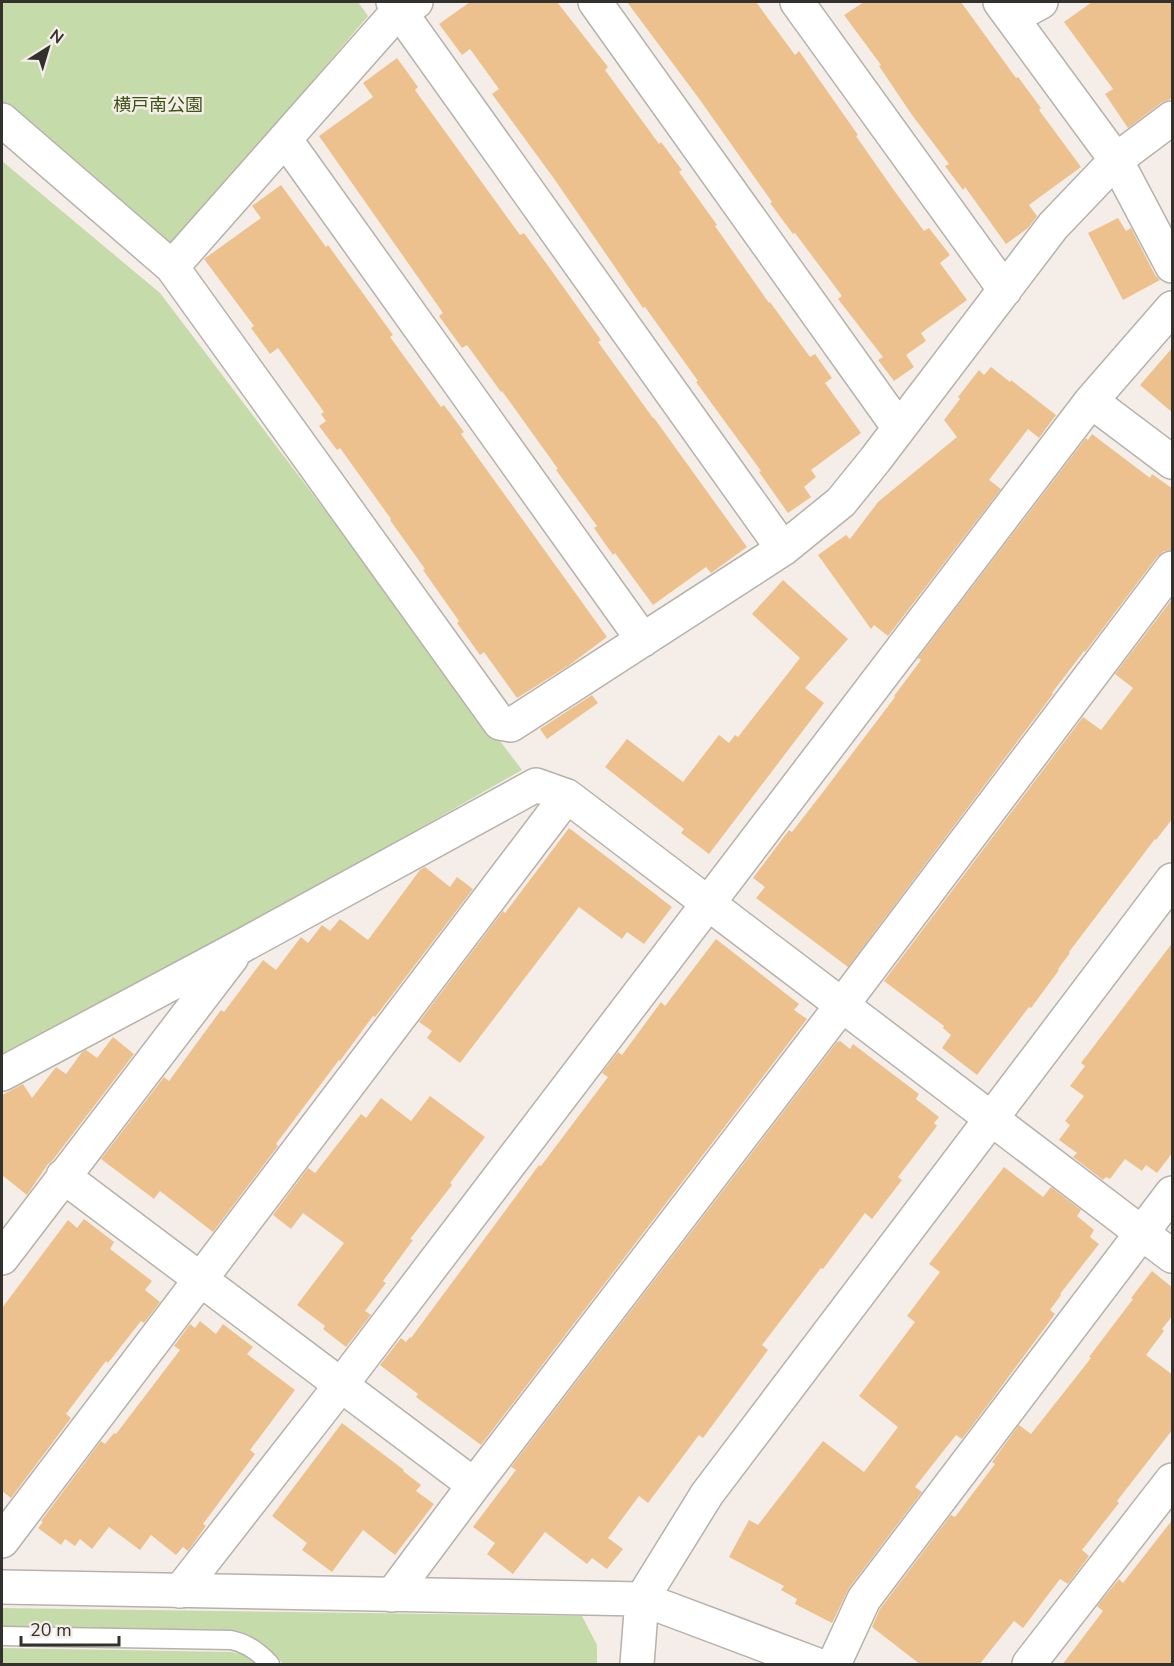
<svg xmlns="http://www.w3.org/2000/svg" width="1174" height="1666" viewBox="0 0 1174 1666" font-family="'Nunito Sans','Noto Sans JP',sans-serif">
	<rect width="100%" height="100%" fill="#f5eee8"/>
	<path fill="#c5dba9" d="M 2,2 L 358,2 L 368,16 L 169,251 L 2,105 Z
		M 2,161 L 160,293 L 522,770 L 150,982 L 2,1062 Z
		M 2,1608 L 582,1616 L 597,1645 L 597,1664 L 283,1664 C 271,1650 257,1637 239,1631 L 2,1626 Z
		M 2,1648 L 231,1652 L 242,1654 L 255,1664 L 2,1664 Z"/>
	<path fill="#edc18d" d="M 470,2 L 557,2 L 608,67 L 605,70 L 659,144 L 661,142 L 682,170 L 679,172 L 717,225 L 715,226 L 769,303 L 770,302 L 810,357 L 815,354 L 832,378 L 825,383 L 861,433 L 811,470 L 816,477 L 804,487 L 811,497 L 788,513 L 759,472 L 761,471 L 696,382 L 698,381 L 645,307 L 643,308 L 555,180 L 492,94 L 499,89 L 470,49 L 462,55 L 439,24 Z
		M 627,2 L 756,2 L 795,55 L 799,51 L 858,135 L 856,136 L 893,189 L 924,231 L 929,228 L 950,255 L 940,263 L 967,300 L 921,333 L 926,341 L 906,355 L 914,367 L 894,381 L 878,360 L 883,357 L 838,299 L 842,296 L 795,233 L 793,234 L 770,203 L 772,202 L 700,100 Z
		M 864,2 L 961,2 L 1016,78 L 1018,77 L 1041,108 L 1039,110 L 1081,167 L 1029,205 L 1037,216 L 1028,228 L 1006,244 L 965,187 L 963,190 L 945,166 L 949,164 L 912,115 L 879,66 L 881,65 L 844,15 Z
		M 1092,2 L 1173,2 L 1173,98 L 1161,103 L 1128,128 L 1105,94 L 1113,89 L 1064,22 Z
		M 397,58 L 418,87 L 415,90 L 520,235 L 524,233 L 549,267 L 601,340 L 598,342 L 653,418 L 654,418 L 747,547 L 711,573 L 706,567 L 653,605 L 615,553 L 613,555 L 594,528 L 597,526 L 556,470 L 558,469 L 502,391 L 501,392 L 467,345 L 462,348 L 439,316 L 443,313 L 319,136 L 373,97 L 363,83 Z
		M 281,185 L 326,247 L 328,245 L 362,292 L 393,335 L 390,337 L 441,407 L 444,405 L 464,432 L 461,434 L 607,637 L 568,666 L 517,698 L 484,652 L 480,655 L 457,623 L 459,621 L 423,570 L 425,569 L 390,520 L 391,519 L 340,448 L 337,450 L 319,426 L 326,421 L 321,414 L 324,412 L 278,348 L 270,354 L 251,328 L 254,326 L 204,259 L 261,218 L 252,206 Z
		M 1118,218 L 1126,231 L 1131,228 L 1155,275 L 1160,280 L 1123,300 L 1088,233 Z
		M 1173,347 L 1173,413 L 1140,385 Z
		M 991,367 L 1010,382 L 1011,380 L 1056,415 L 1039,438 L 1028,429 L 989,480 L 1001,489 L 888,636 L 874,625 L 871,629 L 818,555 L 846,535 L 850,539 L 878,502 L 957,437 L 944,420 L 960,399 L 958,397 L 979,370 L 984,375 Z
		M 1092,434 L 1150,478 L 1152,474 L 1173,489 L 1173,550 L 1164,551 L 1157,557 L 1085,652 L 1084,651 L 1052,693 L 1053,694 L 848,967 L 756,898 L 765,887 L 753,878 L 789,830 L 792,832 L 823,792 L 895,697 L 894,696 L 921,660 L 918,658 L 1086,438 L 1088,440 Z
		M 783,580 L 848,639 L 805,688 L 824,703 L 709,854 L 681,833 L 684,829 L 605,767 L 627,739 L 683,782 L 719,735 L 729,743 L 735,735 L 738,737 L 800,658 L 752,614 Z
		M 1173,598 L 1173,818 L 1156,840 L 1155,839 L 1069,952 L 1070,953 L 1058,969 L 1059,970 L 1031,1008 L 1029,1007 L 977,1075 L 942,1048 L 951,1035 L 943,1028 L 944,1026 L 884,981 L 1083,717 L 1101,730 L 1133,688 L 1115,674 Z
		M 592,695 L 598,703 L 547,739 L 540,729 Z
		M 569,828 L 672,907 L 644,944 L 627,932 L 622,939 L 579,907 L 460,1063 L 427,1038 L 432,1031 L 419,1022 L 503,911 L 505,913 Z
		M 425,867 L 450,887 L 457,877 L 473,889 L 389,999 L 375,1017 L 373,1016 L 340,1061 L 339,1060 L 276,1144 L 278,1146 L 213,1232 L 160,1191 L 154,1199 L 101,1159 L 164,1077 L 169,1081 L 221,1010 L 224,1012 L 263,960 L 276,970 L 301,937 L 308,943 L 322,925 L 330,931 L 340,919 L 368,940 L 420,870 Z
		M 716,939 L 799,1004 L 794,1010 L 807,1019 L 481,1445 L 416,1397 L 418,1394 L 380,1365 L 401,1338 L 406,1342 L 410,1337 L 411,1338 L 539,1165 L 541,1166 L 608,1077 L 602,1073 L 618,1052 L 622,1055 L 661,1002 L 665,1006 Z
		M 1173,942 L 1173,1152 L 1157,1173 L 1146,1165 L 1142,1171 L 1125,1159 L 1110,1179 L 1106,1177 L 1103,1180 L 1073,1157 L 1077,1153 L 1059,1140 L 1070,1125 L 1065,1121 L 1084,1096 L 1070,1086 L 1085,1066 L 1081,1063 Z
		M 113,1037 L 134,1054 L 52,1161 L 48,1164 L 27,1195 L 2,1175 L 2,1095 L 23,1084 L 32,1098 L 56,1067 L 66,1074 L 82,1052 L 86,1050 L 97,1058 Z
		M 840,1041 L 850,1049 L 853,1044 L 919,1094 L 916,1099 L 939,1117 L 934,1123 L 937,1126 L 898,1177 L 902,1180 L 872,1219 L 865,1213 L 823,1269 L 821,1268 L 762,1345 L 768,1350 L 703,1438 L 699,1435 L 648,1503 L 639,1496 L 608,1538 L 623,1549 L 607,1569 L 592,1558 L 587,1564 L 545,1532 L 513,1574 L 487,1554 L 495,1543 L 473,1527 L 516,1470 L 511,1467 L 837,1042 Z
		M 430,1096 L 485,1137 L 450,1183 L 452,1185 L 410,1239 L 413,1240 L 383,1281 L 386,1283 L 365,1311 L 371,1315 L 346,1347 L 323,1329 L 325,1326 L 297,1305 L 344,1243 L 303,1213 L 291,1229 L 273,1215 L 308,1168 L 315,1173 L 316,1172 L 361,1114 L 366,1118 L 381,1098 L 411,1121 Z
		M 1004,1167 L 1043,1197 L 1051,1187 L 1081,1210 L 1077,1216 L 1094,1230 L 1090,1237 L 1099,1244 L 1060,1294 L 1061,1295 L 1050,1310 L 1055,1314 L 990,1402 L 962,1439 L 956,1435 L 915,1487 L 922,1492 L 849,1588 L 832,1623 L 795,1604 L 797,1599 L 781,1590 L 784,1586 L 729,1557 L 749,1520 L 758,1525 L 823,1441 L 864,1472 L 898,1427 L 859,1396 L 915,1322 L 907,1316 L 940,1272 L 929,1264 Z
		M 84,1219 L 114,1242 L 110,1249 L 152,1281 L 145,1290 L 160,1302 L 144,1323 L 141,1321 L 108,1363 L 106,1361 L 66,1414 L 71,1418 L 11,1498 L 2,1491 L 2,1308 L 68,1220 L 77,1228 Z
		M 1152,1271 L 1173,1288 L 1173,1315 L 1162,1329 L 1164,1331 L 1146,1355 L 1173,1375 L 1173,1429 L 1117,1501 L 1119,1503 L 1082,1550 L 1089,1556 L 1068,1584 L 1060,1579 L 1023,1628 L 1014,1621 L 979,1665 L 921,1665 L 872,1627 L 880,1609 L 951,1515 L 955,1517 L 995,1464 L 992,1462 L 1019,1425 L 1031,1434 L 1091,1358 L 1089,1357 L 1133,1299 L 1131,1298 Z
		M 200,1321 L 216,1334 L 223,1324 L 253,1347 L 247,1354 L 295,1390 L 250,1450 L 255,1454 L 203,1524 L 206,1526 L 188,1551 L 183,1547 L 176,1555 L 151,1535 L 140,1550 L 109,1527 L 92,1549 L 80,1539 L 75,1546 L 65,1539 L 61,1545 L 38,1528 L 43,1522 L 41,1521 L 101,1441 L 105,1444 L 114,1433 L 116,1434 L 180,1350 L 174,1346 L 190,1324 L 195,1328 Z
		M 342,1423 L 404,1470 L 403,1471 L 421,1485 L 416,1491 L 434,1504 L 395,1555 L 363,1530 L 332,1572 L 302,1550 L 307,1543 L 272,1516 Z
		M 1173,1519 L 1173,1665 L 1062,1665 L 1103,1611 L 1097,1606 L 1119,1579 L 1123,1583 Z"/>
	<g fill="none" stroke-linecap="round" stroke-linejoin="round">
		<defs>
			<path id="service" d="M 2,1636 L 231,1640 C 247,1643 259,1652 270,1664"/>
			<path id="minor" d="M 393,2 L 783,549
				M 416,2 L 399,10 L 172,267 L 500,723 L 511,725 L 783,549 L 841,502 L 875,460 L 1053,226 L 1116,160 L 1172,118
				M 595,2 L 899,428
				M 797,2 L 1005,290
				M 1000,2 L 1116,160 L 1172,266
				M 1012,18 L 1041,2
				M 2,120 L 172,267
				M 285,139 L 643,640
				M 1091,401 L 1172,462
				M 2,1074 L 240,947 L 536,785 L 567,796 L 1172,1256
				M 63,1176 L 474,1485
				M 2,1258 L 232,957
				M 2,1541 L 567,796
				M 180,1591 L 341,1385 L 1091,401 L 1172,308
				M 392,1595 L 474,1485 L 842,1005 L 1172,568
				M 642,1599 L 815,1664
				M 834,1664 L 864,1599 L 1172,1193
				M 1029,1664 L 1172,1480"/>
			<path id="tertiary" d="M 2,1587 L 642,1599
				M 637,1664 L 642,1599 L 707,1494 L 1172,880"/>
		</defs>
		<use href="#service" stroke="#b7b1ab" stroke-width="21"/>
		<use href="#minor" stroke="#b7b1ab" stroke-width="36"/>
		<use href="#tertiary" stroke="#b7b1ab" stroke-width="36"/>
		<use href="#service" stroke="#fff" stroke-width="18"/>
		<use href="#minor" stroke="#fff" stroke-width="33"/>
		<use href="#tertiary" stroke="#fff" stroke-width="33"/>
	</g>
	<g text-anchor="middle" stroke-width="5" stroke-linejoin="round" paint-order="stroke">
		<g font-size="18" fill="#3d5315" stroke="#f5eee8">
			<text x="158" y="111">横戸南公園</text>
		</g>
	</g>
	<rect width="1174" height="1666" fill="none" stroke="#33312e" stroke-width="6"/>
	<g transform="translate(48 48) rotate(37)" stroke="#f5eee8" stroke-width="4.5" paint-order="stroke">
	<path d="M0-4.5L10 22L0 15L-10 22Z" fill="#33312e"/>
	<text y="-9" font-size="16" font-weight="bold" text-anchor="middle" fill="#33312e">N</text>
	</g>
	<path d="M21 1636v9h98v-9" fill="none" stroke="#33312e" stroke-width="3"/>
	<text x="30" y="1636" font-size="18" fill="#33312e" stroke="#f5eee8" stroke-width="4.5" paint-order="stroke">20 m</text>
</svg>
